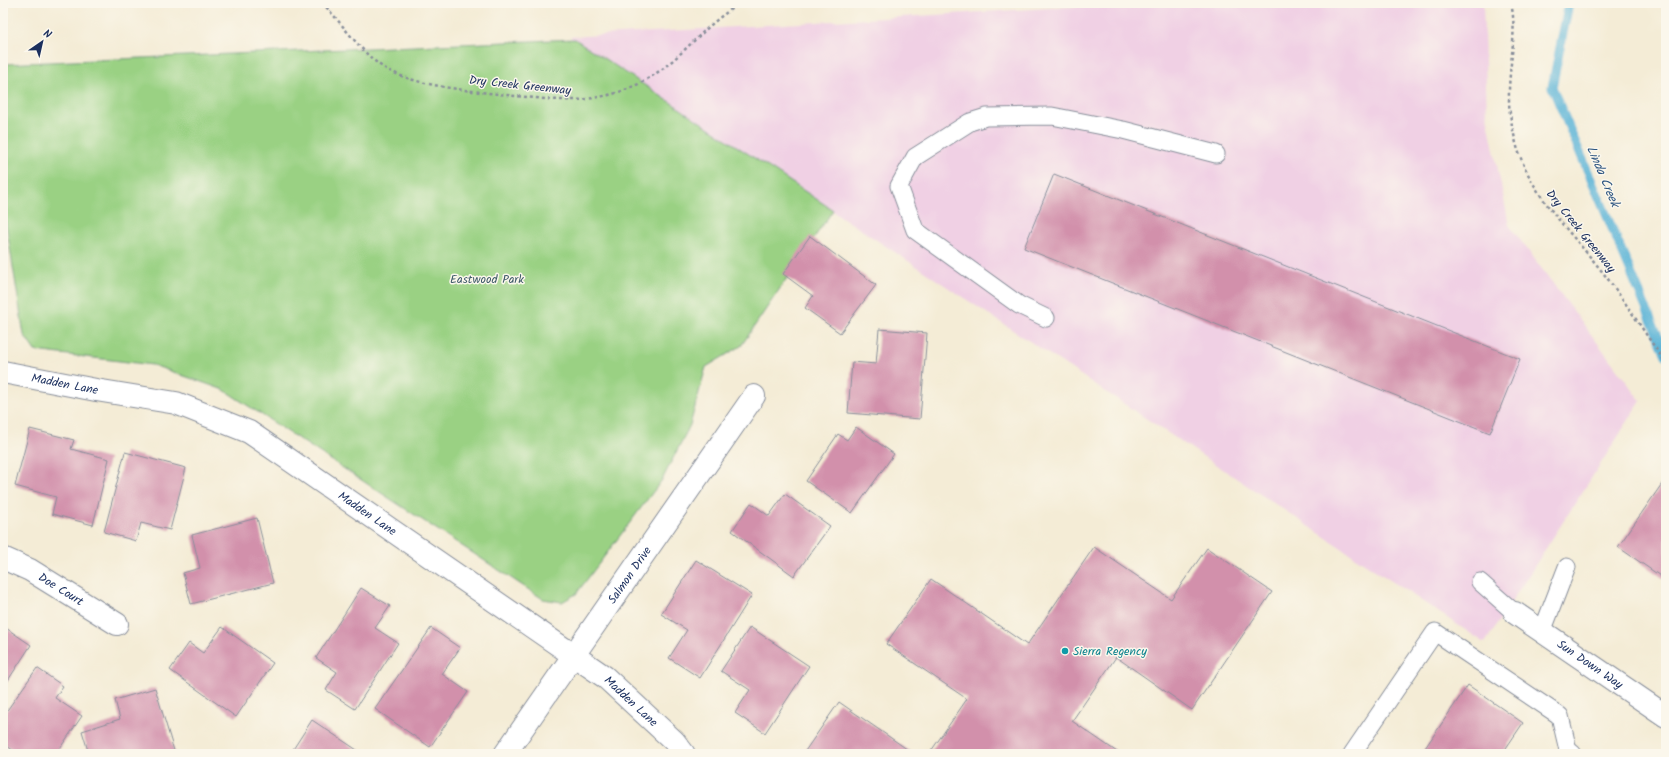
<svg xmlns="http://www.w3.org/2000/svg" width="1669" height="757" viewBox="0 0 1669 757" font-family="Kalam,sans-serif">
	<rect width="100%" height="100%" fill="#fbf7ec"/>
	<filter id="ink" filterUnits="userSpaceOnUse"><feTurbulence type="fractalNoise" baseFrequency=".025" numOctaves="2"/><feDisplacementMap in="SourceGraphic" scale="8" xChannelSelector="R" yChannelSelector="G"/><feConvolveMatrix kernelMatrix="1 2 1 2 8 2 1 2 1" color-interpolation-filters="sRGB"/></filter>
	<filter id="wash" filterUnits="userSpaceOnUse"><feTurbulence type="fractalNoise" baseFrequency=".012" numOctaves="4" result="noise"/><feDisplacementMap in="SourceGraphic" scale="16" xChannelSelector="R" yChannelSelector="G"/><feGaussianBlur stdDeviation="0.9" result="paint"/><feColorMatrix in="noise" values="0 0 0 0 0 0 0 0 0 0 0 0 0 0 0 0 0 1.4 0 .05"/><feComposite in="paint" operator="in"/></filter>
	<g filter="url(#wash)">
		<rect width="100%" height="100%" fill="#f4ecd6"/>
		<path fill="#f0d0e4" d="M 1131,3 L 1483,3 L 1487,115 L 1509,225 L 1641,401 L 1485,643 L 570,37 Z"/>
		<path fill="#9ad183" stroke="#5a8070" d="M 575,39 L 833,210 L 741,346 L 706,367 L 690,425 L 662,480 L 576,594 L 562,602 L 543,599 L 224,390 L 153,365 L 35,351 L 24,335 L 3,205 L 3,64 Z"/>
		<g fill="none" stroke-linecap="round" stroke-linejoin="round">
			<path stroke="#59b2d6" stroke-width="9" d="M 1569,3 L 1552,87 L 1666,355"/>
		</g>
		<g id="blocks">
			<path fill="#d290ab" d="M 1054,174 L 1520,359 L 1490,433 L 1024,248 Z
				M 810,236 L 876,285 L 840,333 L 805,308 L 813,296 L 783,274 Z
				M 879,329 L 927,333 L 920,419 L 848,413 L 852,362 L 876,364 Z
				M 856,427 L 894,454 L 852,513 L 806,481 L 838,434 L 847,440 Z
				M 30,429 L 74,440 L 71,449 L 109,459 L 93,525 L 52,514 L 56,497 L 15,486 Z
				M 125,452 L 186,468 L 170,530 L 141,523 L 136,541 L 104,532 Z
				M 1666,478 L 1666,580 L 1618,547 Z
				M 785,494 L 830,526 L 794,576 L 732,531 L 751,503 L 769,516 Z
				M 257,518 L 273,583 L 191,604 L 183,573 L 200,568 L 192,535 Z
				M 1094,547 L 1171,599 L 1207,548 L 1272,592 L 1192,710 L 1116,657 L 1072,721 L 1120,754 L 929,754 L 967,699 L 886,644 L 931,579 L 1027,645 Z
				M 696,560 L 752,595 L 700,678 L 669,658 L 687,630 L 661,614 Z
				M 361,588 L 390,606 L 375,628 L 398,643 L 355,709 L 326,690 L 337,672 L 316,658 Z
				M 3,626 L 31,645 L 3,688 Z
				M 222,627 L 273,663 L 236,717 L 170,670 L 189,643 L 203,653 Z
				M 750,627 L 809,666 L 765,733 L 735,713 L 750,690 L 721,671 Z
				M 431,628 L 460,648 L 442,674 L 468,692 L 430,747 L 375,709 Z
				M 37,668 L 63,686 L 55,698 L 82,716 L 56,754 L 18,754 L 3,743 L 3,716 Z
				M 1468,685 L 1523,723 L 1502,754 L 1421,754 Z
				M 155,688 L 175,754 L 89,754 L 82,731 L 120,719 L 115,700 Z
				M 839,702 L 914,754 L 803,754 Z
				M 312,720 L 363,754 L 290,754 Z"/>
		</g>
	</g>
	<g filter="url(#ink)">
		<use href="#blocks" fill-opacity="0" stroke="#888e9a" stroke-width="1"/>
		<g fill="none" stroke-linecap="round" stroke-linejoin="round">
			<defs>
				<path id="service" d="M 1046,318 L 1019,305 L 915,230 L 899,186 L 915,157 L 970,122 L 986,117 L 1052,116 L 1123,130 L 1216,154
					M 1480,582 L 1515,613
					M 1542,632 L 1567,567
					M 1352,754 L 1435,632 L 1560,716 L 1568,750 L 1573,754"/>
				<g id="minor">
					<path id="s1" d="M 3,372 L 96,390 L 176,403 L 249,432 L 605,677 L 674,741 L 684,754"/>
					<path id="s2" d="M 3,558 L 30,570 L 117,624"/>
					<path id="s3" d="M 1515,613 L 1666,716"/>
					<path id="s4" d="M 505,754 L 754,396"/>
				</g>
			</defs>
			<use href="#service" stroke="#888e9a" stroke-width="19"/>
			<use href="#minor" stroke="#888e9a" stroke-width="24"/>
			<path stroke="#888e9a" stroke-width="2.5" stroke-dasharray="3 3" stroke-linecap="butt" d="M 322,3 C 342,22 363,57 388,70 C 422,88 476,91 515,96 C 540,98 567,103 593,98 C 614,95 634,88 652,76 C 685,55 707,22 741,3
				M 1511,3 C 1518,35 1508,67 1509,100 C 1509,112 1512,126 1515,139 C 1528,194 1570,230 1604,274 C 1626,302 1645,334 1666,363"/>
			<use href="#service" stroke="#fff" stroke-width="17"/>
			<use href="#minor" stroke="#fff" stroke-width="22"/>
		</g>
	</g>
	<circle fill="#0f9aa8" stroke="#fbf7ec" stroke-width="1.5" cx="1065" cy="651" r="4"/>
	<g text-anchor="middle" stroke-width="3" stroke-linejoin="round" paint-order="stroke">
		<g font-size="12" fill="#1b2f5e" stroke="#fbf7ec">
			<text transform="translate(520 85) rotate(6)" y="4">Dry Creek Greenway</text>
			<text transform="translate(1581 231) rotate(51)" y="4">Dry Creek Greenway</text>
			<text dy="4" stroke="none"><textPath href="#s1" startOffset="63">Madden Lane</textPath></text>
			<text dy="4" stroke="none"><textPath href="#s1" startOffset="398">Madden Lane</textPath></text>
			<text dy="4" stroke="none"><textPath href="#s4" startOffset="218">Salmon Drive</textPath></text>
			<text dy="4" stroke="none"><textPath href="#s2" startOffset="66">Doe Court</textPath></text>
			<text dy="4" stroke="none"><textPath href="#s3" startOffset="91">Sun Down Way</textPath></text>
			<text dy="4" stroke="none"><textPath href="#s1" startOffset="722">Madden Lane</textPath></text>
		</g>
		<g font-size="12" fill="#3b5867" stroke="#fbf7ec">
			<text x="487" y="283">Eastwood Park</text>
		</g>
		<g font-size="12" fill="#0d838f" stroke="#fbf7ec" text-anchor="start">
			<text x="1073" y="655">Sierra Regency</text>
		</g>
		<g font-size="13" font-style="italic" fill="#2e5682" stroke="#fbf7ec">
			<text transform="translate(1604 176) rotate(67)" y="5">Linda Creek</text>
		</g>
	</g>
	<rect width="1669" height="757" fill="none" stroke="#fbf7ec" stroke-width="16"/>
	<g transform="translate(42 42) rotate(34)" stroke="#fbf7ec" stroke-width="3" paint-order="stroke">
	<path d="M0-3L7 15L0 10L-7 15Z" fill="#1b2f5e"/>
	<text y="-6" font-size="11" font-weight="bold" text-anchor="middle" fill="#1b2f5e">N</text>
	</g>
</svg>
